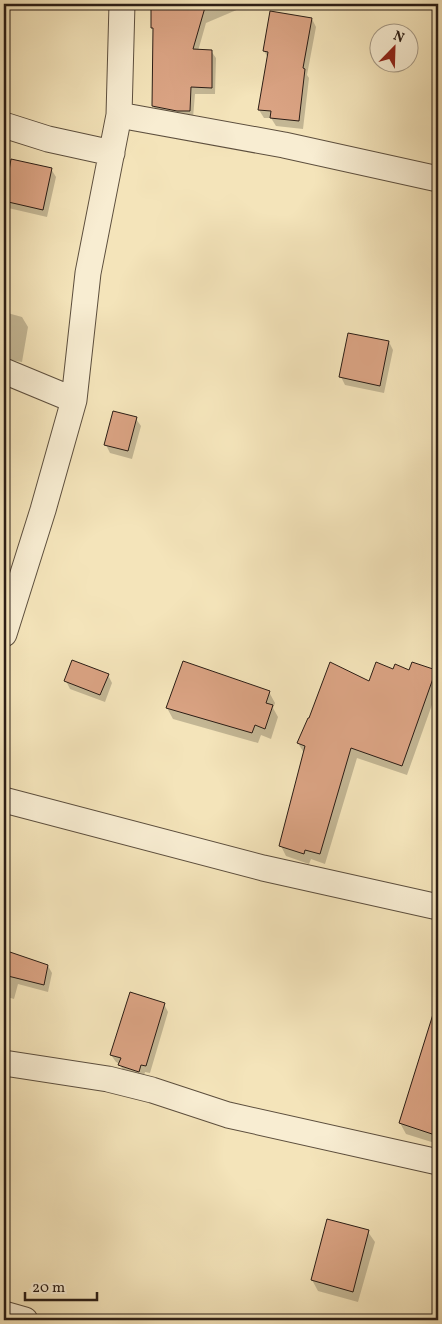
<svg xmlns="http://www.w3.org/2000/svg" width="442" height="1324" viewBox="0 0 442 1324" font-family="Vollkorn,serif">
	<rect width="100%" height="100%" fill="#f4e4ba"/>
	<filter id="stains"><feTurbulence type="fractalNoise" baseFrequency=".004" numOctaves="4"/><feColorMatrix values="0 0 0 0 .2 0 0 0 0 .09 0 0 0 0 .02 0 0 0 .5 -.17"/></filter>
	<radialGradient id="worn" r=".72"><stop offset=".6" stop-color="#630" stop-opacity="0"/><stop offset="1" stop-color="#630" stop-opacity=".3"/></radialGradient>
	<path fill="#0003" d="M 152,4 L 245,4 L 246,6 L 206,23 L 198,51 L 211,51 L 216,58 L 215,94 L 195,94 L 193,118 L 158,113 L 153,106 L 154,30 L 153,27 Z
		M 312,19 L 316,27 L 307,75 L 309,78 L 303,129 L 276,126 L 271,118 L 264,118 L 259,110 L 268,58 L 264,51 Z
		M 4,163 L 51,169 L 56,177 L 47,217 L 4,207 Z
		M 4,312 L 22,317 L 28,327 L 22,362 L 4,359 Z
		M 389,342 L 393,350 L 384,393 L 345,385 L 341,377 Z
		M 136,419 L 141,426 L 132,459 L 110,453 L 106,445 Z
		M 394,670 L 435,671 L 438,678 L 438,688 L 407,775 L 357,758 L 325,864 L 311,859 L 309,864 L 286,856 L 281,846 L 304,753 L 298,743 L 370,682 Z
		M 108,675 L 112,683 L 105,702 L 70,689 L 66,681 Z
		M 269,692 L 275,703 L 273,708 L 278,717 L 271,739 L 261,735 L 258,743 L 173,719 L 167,708 Z
		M 4,951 L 48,966 L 52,973 L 48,992 L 18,984 L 14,999 L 4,996 Z
		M 164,1004 L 168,1012 L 150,1073 L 145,1072 L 143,1079 L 124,1073 L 120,1064 L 116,1062 L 111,1055 Z
		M 427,1037 L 438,1041 L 438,1144 L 406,1134 L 400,1123 Z
		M 368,1232 L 375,1242 L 358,1302 L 318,1291 L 312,1280 Z"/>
	<path fill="#daa383" stroke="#2b1d15" d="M 151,4 L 206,4 L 193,49 L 212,50 L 212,88 L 191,87 L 190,111 L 177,111 L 152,106 L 153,28 L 151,28 Z
		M 270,11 L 312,18 L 303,68 L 305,69 L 299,121 L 270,118 L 271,111 L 258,110 L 268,52 L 263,51 Z
		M 11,159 L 52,168 L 43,210 L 4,201 Z
		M 348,333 L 389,341 L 380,386 L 339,377 Z
		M 113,411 L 137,417 L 128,451 L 104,445 Z
		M 72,660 L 109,674 L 100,695 L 64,681 Z
		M 183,661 L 270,691 L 266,703 L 273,705 L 265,729 L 255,725 L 252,733 L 166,708 Z
		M 330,662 L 369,681 L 376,662 L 393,669 L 395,664 L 409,670 L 412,662 L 436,670 L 402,766 L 351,748 L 320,854 L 305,850 L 304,854 L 279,846 L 305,746 L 297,743 L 308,718 L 309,718 Z
		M 4,950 L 48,965 L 44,985 L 4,975 Z
		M 130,992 L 165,1003 L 146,1066 L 141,1065 L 139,1072 L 118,1065 L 121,1058 L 110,1055 Z
		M 434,1011 L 438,1012 L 438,1136 L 399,1123 Z
		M 327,1219 L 369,1230 L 353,1292 L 311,1280 Z"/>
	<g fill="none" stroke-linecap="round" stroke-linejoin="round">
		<defs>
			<path id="street" d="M 119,115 L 284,145 L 438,179
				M 4,125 L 48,139 L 112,153
				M 4,371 L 74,400
				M 4,634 L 43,510 L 74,400 L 88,273 L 119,115 L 122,4
				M 4,800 L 263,868 L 438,907
				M 4,1063 L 108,1079 L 152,1090 L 228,1115 L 438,1162
				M 4,1314 L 25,1320"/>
		</defs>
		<use href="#street" stroke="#5d4f3e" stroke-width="27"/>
		<use href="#street" stroke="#f8edd2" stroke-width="25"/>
	</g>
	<rect width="442" height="1324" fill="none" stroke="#f4e4ba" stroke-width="20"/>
	<rect x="5" y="5" width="432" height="1314" fill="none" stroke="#2b1d15" stroke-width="2.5"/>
	<rect x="10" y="10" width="422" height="1304" fill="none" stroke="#2b1d15"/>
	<g transform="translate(394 48) rotate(23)"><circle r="24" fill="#f8edd2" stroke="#a69a86"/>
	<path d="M0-4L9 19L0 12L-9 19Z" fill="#8f2418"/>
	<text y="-8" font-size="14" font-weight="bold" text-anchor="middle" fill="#2b1d15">N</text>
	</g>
	<path d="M25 1292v8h72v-8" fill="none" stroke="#2b1d15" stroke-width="2.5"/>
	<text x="32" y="1292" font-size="15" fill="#2b1d15" stroke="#f8edd2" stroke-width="4" paint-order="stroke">20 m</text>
	<rect width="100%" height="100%" filter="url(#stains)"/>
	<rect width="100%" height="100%" fill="url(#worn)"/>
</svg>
